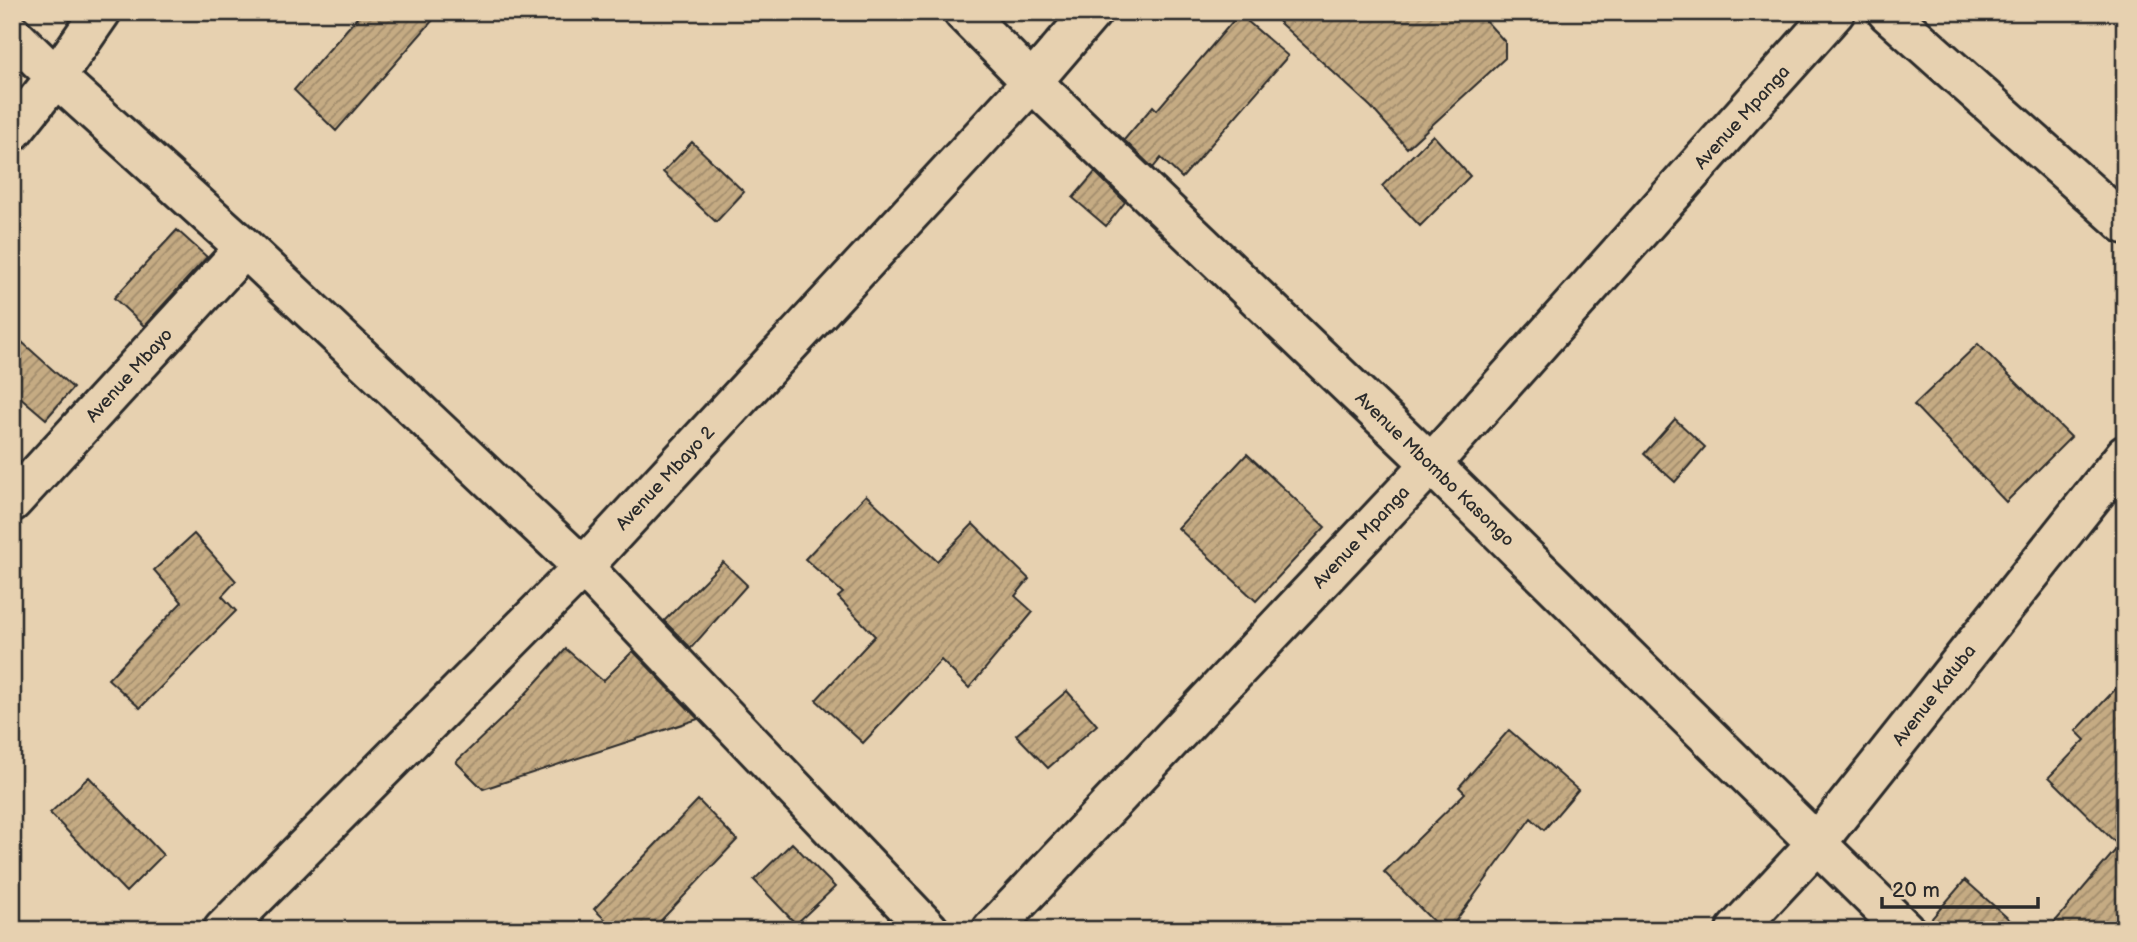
<svg xmlns="http://www.w3.org/2000/svg" width="2137" height="942" viewBox="0 0 2137 942" font-family="'Balsamiq Sans',sans-serif">
	<defs>
		<pattern id="building-hatch" width="6" height="6" patternUnits="userSpaceOnUse" patternTransform="scale(1.75)"><rect width="6" height="6" fill="#c5ab83"/><path d="M-1 1l2-2M0 6l6-6M5 7l2-2" fill="none" stroke="#a08b6b"/></pattern>
	</defs>
	<rect width="100%" height="100%" fill="#e7d1b0"/>
	<filter id="ink" filterUnits="userSpaceOnUse"><feTurbulence type="fractalNoise" baseFrequency=".0143" numOctaves="2"/><feDisplacementMap in="SourceGraphic" scale="14" xChannelSelector="R" yChannelSelector="G"/><feConvolveMatrix kernelMatrix="1 2 1 2 8 2 1 2 1" color-interpolation-filters="sRGB"/></filter>
	<g filter="url(#ink)">
		<path fill="url(#building-hatch)" stroke="#2b2b2b" stroke-width="2" d="M 362,12 L 440,12 L 336,131 L 294,90 Z
			M 1268,12 L 1478,12 L 1505,42 L 1505,58 L 1407,148 L 1371,107 Z
			M 1239,14 L 1288,56 L 1182,178 L 1161,158 L 1153,168 L 1124,140 L 1153,106 L 1157,110 Z
			M 1433,135 L 1470,176 L 1420,226 L 1382,186 Z
			M 692,142 L 744,192 L 716,222 L 663,172 Z
			M 1095,172 L 1125,202 L 1106,226 L 1073,198 Z
			M 177,230 L 207,257 L 144,326 L 114,298 Z
			M 12,333 L 73,388 L 46,419 L 12,390 Z
			M 1978,344 L 2071,437 L 2006,502 L 1914,405 Z
			M 1675,419 L 1705,447 L 1675,482 L 1644,454 Z
			M 1247,454 L 1325,527 L 1256,601 L 1178,528 Z
			M 866,495 L 937,561 L 973,524 L 1029,579 L 1015,596 L 1033,612 L 969,688 L 941,660 L 863,743 L 816,700 L 875,636 L 838,597 L 843,593 L 805,559 Z
			M 194,534 L 236,581 L 222,596 L 236,611 L 140,708 L 108,679 L 182,602 L 154,570 Z
			M 723,562 L 747,585 L 691,648 L 664,621 Z
			M 566,649 L 603,681 L 633,651 L 698,719 L 483,789 L 456,762 L 512,709 Z
			M 2125,679 L 2125,930 L 2048,930 L 2119,846 L 2049,777 L 2085,740 L 2076,731 Z
			M 1067,691 L 1097,725 L 1048,768 L 1016,735 Z
			M 1509,730 L 1578,790 L 1544,830 L 1531,818 L 1449,930 L 1442,930 L 1384,872 L 1465,793 L 1459,787 Z
			M 89,777 L 163,855 L 126,892 L 50,813 Z
			M 698,800 L 737,840 L 652,930 L 616,930 L 594,909 Z
			M 792,843 L 835,887 L 796,924 L 754,880 Z
			M 1965,880 L 2021,930 L 1926,930 L 1926,925 Z"/>
		<g fill="none" stroke-linecap="round" stroke-linejoin="round">
			<defs>
				<path id="minor" d="M 963,12 L 1032,82 L 1431,464 L 1905,930
					M 1887,12 L 2125,224
					M 12,34 L 56,77 L 245,248 L 583,567 L 929,930
					M 12,132 L 56,77 L 101,12
					M 12,502 L 245,248
					M 223,930 L 583,567 L 1032,82 L 1092,12
					M 992,930 L 1431,464 L 1835,12
					M 1736,930 L 1816,844 L 2125,455"/>
			</defs>
			<use href="#minor" stroke="#2b2b2b" stroke-width="44"/>
			<use href="#minor" stroke="#e7d1b0" stroke-width="38"/>
		</g>
	</g>
	<g text-anchor="middle" stroke-width="5" stroke-linejoin="round" paint-order="stroke">
		<g font-size="18" fill="#2b2b2b" stroke="#e7d1b0">
			<text transform="translate(1742 117) rotate(-48)" y="6">Avenue Mpanga</text>
			<text transform="translate(129 375) rotate(-48)" y="6">Avenue Mbayo</text>
			<text transform="translate(1435 469) rotate(44)" y="6">Avenue Mbombo Kasongo</text>
			<text transform="translate(665 478) rotate(-47)" y="6">Avenue Mbayo 2</text>
			<text transform="translate(1361 537) rotate(-47)" y="6">Avenue Mpanga</text>
			<text transform="translate(1934 695) rotate(-52)" y="6">Avenue Katuba</text>
		</g>
	</g>
	<rect width="2137" height="942" fill="none" stroke="#e7d1b0" stroke-width="42"/>
	<rect x="21" y="21" width="2095" height="900" fill="none" stroke="#2b2b2b" stroke-width="2.5" filter="url(#ink)"/>
	<path d="M1882 897v10h156v-10" fill="none" stroke="#2b2b2b" stroke-width="3.5"/>
	<text x="1892" y="897" font-size="21" fill="#2b2b2b" stroke="#e7d1b0" stroke-width="5" paint-order="stroke">20 m</text>
</svg>
